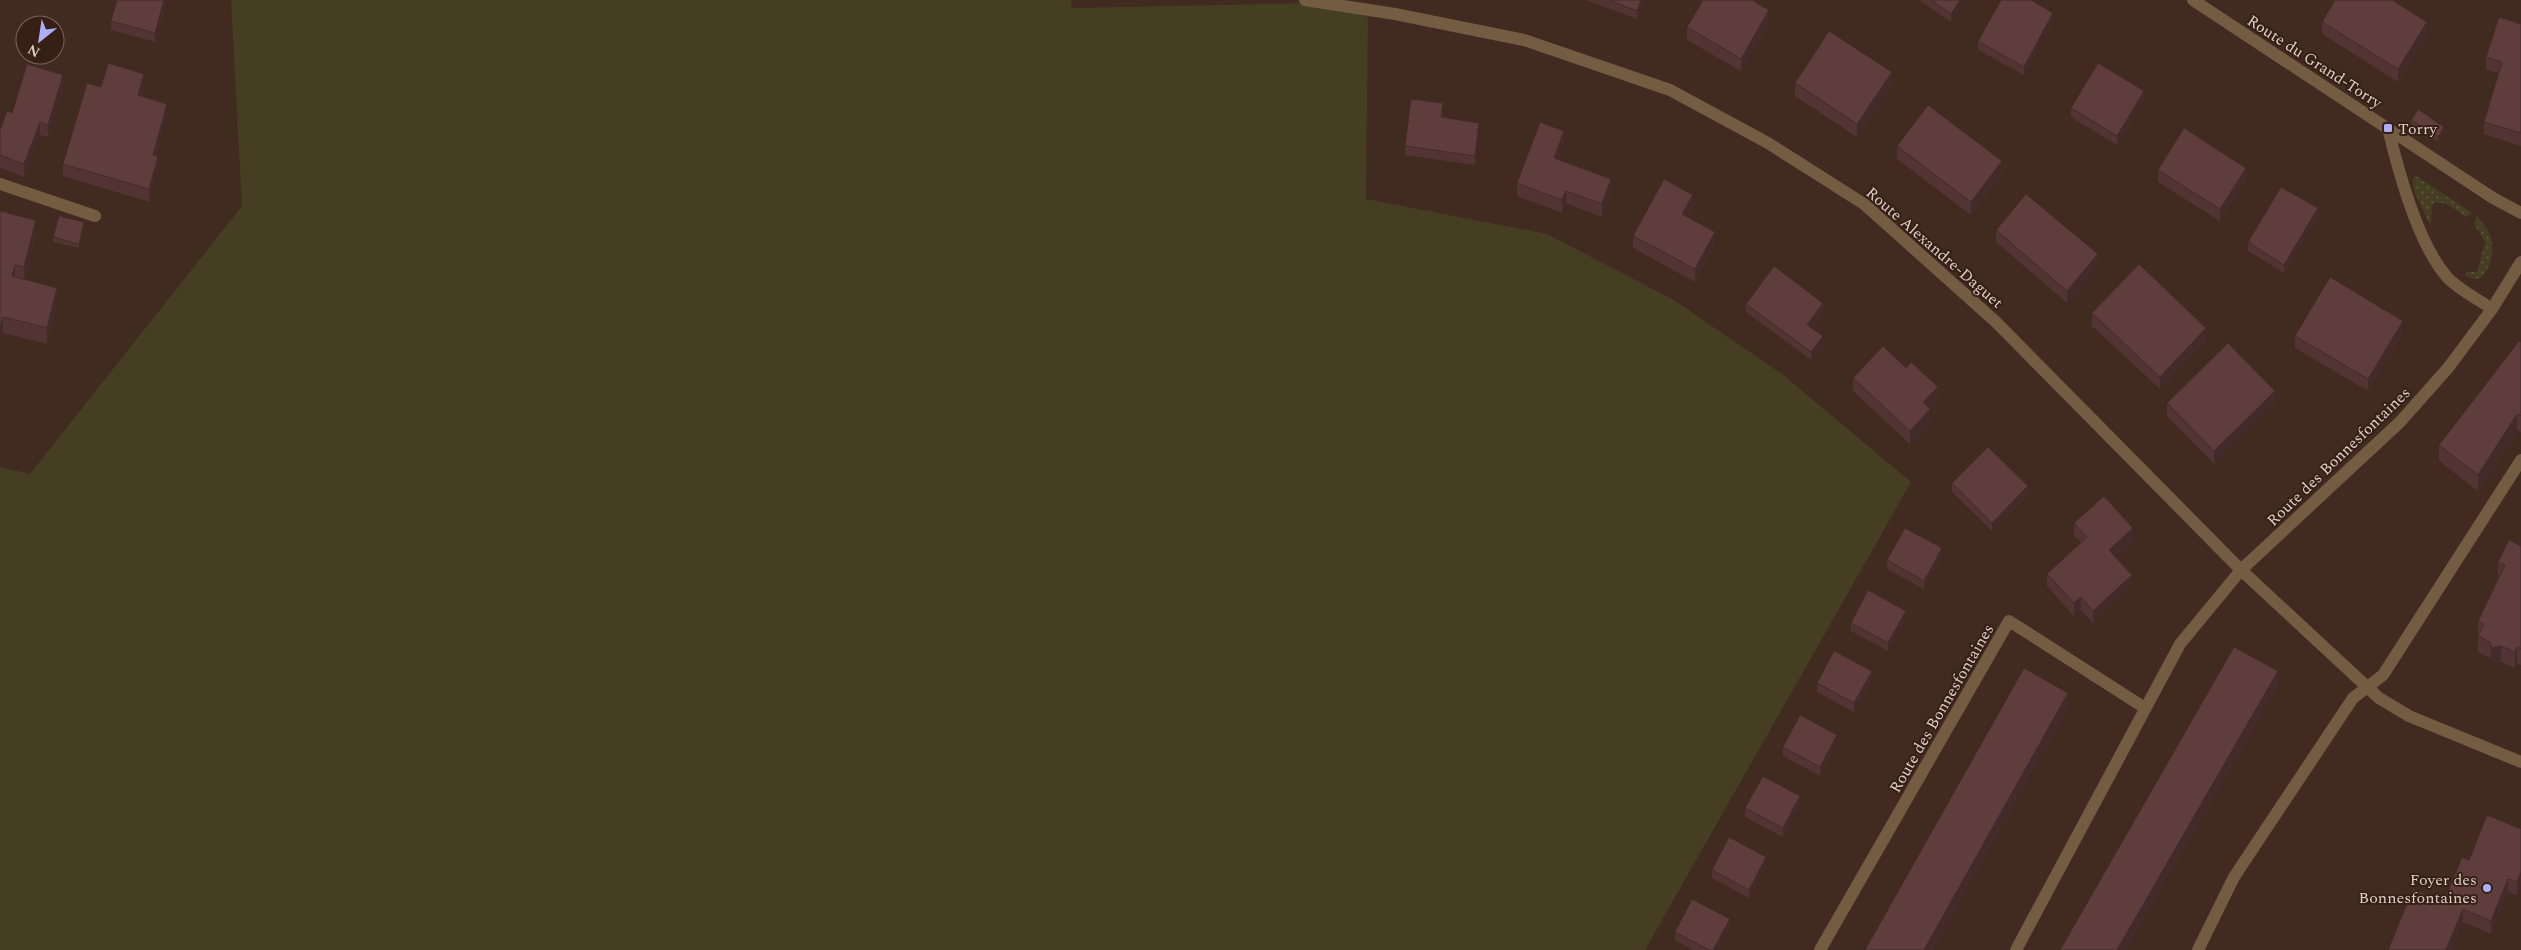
<svg xmlns="http://www.w3.org/2000/svg" width="2521" height="950" viewBox="0 0 2521 950" font-family="Spectral,serif">
	<defs>
		<pattern id="grass-dots" width="8" height="8" patternUnits="userSpaceOnUse" patternTransform="scale(1.25)"><rect width="8" height="8" fill="#463e22"/><path d="M2 2h.1M6 6h.1" fill="none" stroke="#605941" stroke-width="1.8" stroke-linecap="round"/></pattern>
	</defs>
	<rect width="100%" height="100%" fill="#412a1f"/>
	<path fill="url(#grass-dots)" d="M 2416,176 L 2472,213 L 2466,217 C 2456,211 2443,197 2432,205 L 2431,224 L 2429,223 L 2414,191 L 2413,177 Z
		M 2477,217 C 2483,223 2488,229 2491,237 C 2496,252 2487,291 2465,275 L 2466,272 L 2477,272 L 2485,242 L 2474,224 Z"/>
	<path fill="#463e22" d="M 231,0 L 1071,0 L 1072,8 L 1321,3 L 1368,10 L 1366,199 L 1547,234 L 1674,300 L 1782,374 L 1911,482 L 1645,950 L 0,950 L 0,467 L 30,474 L 242,206 Z"/>
	<g fill="none" stroke-linecap="round" stroke-linejoin="round">
		<path stroke="#735c42" stroke-width="12" d="M 1305,0 L 1395,14 L 1524,40 L 1670,90 L 1768,143 L 1864,204 L 1996,322 L 2241,570 L 2379,698 L 2409,716 L 2521,762
			M 2193,0 L 2493,198 L 2521,213
			M 2388,128 C 2398,170 2418,244 2447,277 C 2459,290 2478,299 2492,309
			M 0,184 L 95,216
			M 1820,950 L 2009,621 L 2145,708
			M 2016,950 L 2180,644 L 2241,570 L 2400,422 L 2448,368 L 2492,309 L 2521,262
			M 2198,950 L 2234,877 L 2353,698 L 2383,675 L 2521,460"/>
	</g>
	<path fill="#523434" d="M 167,0 L 155,42 L 111,30 L 111,21 Z
		M 1586,0 L 1645,0 L 1637,19 Z
		M 1919,0 L 1966,0 L 1951,22 Z
		M 2053,21 L 2024,75 L 1978,50 L 1978,41 Z
		M 1769,22 L 1741,71 L 1687,40 L 1687,27 Z
		M 2322,22 L 2427,34 L 2398,82 L 2322,34 Z
		M 2521,24 L 2521,146 L 2484,134 L 2484,122 L 2499,73 L 2486,70 L 2486,57 Z
		M 1795,83 L 1892,85 L 1857,137 L 1795,96 Z
		M 144,86 L 141,96 L 167,116 L 156,156 L 158,169 L 149,202 L 63,176 L 63,164 Z
		M 63,88 L 48,137 L 40,135 L 24,177 L 0,168 L 0,130 L 12,113 Z
		M 2144,99 L 2117,145 L 2071,117 L 2071,108 Z
		M 1443,112 L 1442,118 L 1479,132 L 1475,165 L 1405,155 L 1405,146 Z
		M 2411,120 L 2444,131 L 2438,142 L 2411,124 Z
		M 1564,144 L 1558,159 L 1611,192 L 1602,217 L 1566,203 L 1562,213 L 1517,196 L 1517,183 Z
		M 1897,146 L 2002,174 L 1971,215 L 1897,159 Z
		M 2158,170 L 2246,180 L 2220,221 L 2158,182 Z
		M 1693,207 L 1688,217 L 1715,244 L 1695,282 L 1633,248 L 1633,236 Z
		M 0,211 L 36,237 L 25,280 L 57,304 L 47,344 L 3,333 Z
		M 2318,217 L 2284,273 L 2248,251 L 2248,242 Z
		M 84,227 L 79,248 L 53,242 L 53,237 Z
		M 1996,230 L 2098,267 L 2067,303 L 1996,242 Z
		M 1746,304 L 1823,311 L 1811,328 L 1823,345 L 1811,360 L 1746,312 Z
		M 2092,313 L 2206,341 L 2160,389 L 2092,326 Z
		M 2403,333 L 2368,391 L 2295,348 L 2295,336 Z
		M 2521,342 L 2521,432 L 2517,430 L 2478,491 L 2439,461 L 2439,445 Z
		M 1853,378 L 1938,399 L 1929,408 L 1930,422 L 1910,444 L 1853,391 Z
		M 2167,403 L 2275,404 L 2214,464 L 2167,416 Z
		M 1952,483 L 2028,495 L 1992,531 L 1952,492 Z
		M 2074,523 L 2133,540 L 2115,556 L 2132,587 L 2093,623 L 2081,610 L 2074,616 L 2047,586 L 2047,574 L 2081,542 L 2074,536 Z
		M 2521,546 L 2521,665 L 2517,664 L 2515,668 L 2501,662 L 2491,664 L 2490,658 L 2478,652 L 2478,621 L 2498,578 L 2498,562 Z
		M 1942,557 L 1924,589 L 1887,569 L 1887,560 Z
		M 1906,619 L 1888,651 L 1851,631 L 1851,623 Z
		M 1872,679 L 1854,712 L 1817,692 L 1817,683 Z
		M 1837,743 L 1820,776 L 1783,756 L 1783,747 Z
		M 1800,804 L 1783,837 L 1745,817 L 1745,808 Z
		M 2521,829 L 2521,884 L 2517,895 L 2508,892 L 2491,934 L 2463,922 L 2451,950 L 2388,950 L 2444,901 L 2469,860 Z
		M 1766,866 L 1749,898 L 1712,878 L 1712,870 Z
		M 1730,928 L 1718,950 L 1693,950 L 1675,940 L 1675,932 Z"/>
	<path fill="#422b2a" d="M 164,0 L 167,0 L 155,42 L 155,33 Z
		M 1641,0 L 1645,0 L 1637,19 L 1637,11 Z
		M 1960,0 L 1966,0 L 1951,22 L 1951,14 Z
		M 1769,10 L 1769,22 L 1741,71 L 1741,59 Z
		M 2053,13 L 2053,21 L 2024,75 L 2024,67 Z
		M 2427,22 L 2427,34 L 2398,82 L 2398,69 Z
		M 1892,72 L 1892,85 L 1857,137 L 1857,124 Z
		M 144,74 L 144,86 L 138,108 L 138,95 Z
		M 63,75 L 63,88 L 48,137 L 48,125 Z
		M 2144,91 L 2144,99 L 2117,145 L 2117,136 Z
		M 167,104 L 167,116 L 153,167 L 153,155 Z
		M 40,122 L 40,135 L 24,177 L 24,164 Z
		M 1479,123 L 1479,132 L 1475,165 L 1475,156 Z
		M 2444,127 L 2444,131 L 2438,142 L 2438,137 Z
		M 1564,131 L 1564,144 L 1554,170 L 1554,158 Z
		M 158,157 L 158,169 L 149,202 L 149,189 Z
		M 2002,161 L 2002,174 L 1971,215 L 1971,202 Z
		M 2246,168 L 2246,180 L 2220,221 L 2220,209 Z
		M 1611,179 L 1611,192 L 1602,217 L 1602,204 Z
		M 1566,191 L 1566,203 L 1562,213 L 1562,200 Z
		M 1693,195 L 1693,207 L 1682,226 L 1682,214 Z
		M 2318,208 L 2318,217 L 2284,273 L 2284,265 Z
		M 36,220 L 36,237 L 24,284 L 24,267 Z
		M 84,222 L 84,227 L 79,248 L 79,244 Z
		M 1715,232 L 1715,244 L 1695,282 L 1695,269 Z
		M 2098,254 L 2098,267 L 2067,303 L 2067,291 Z
		M 15,265 L 15,281 L 12,276 Z
		M 57,288 L 57,304 L 47,344 L 47,328 Z
		M 1823,303 L 1823,311 L 1807,333 L 1807,325 Z
		M 3,317 L 3,333 L 0,344 L 0,328 Z
		M 2403,321 L 2403,333 L 2368,391 L 2368,379 Z
		M 2206,328 L 2206,341 L 2160,389 L 2160,377 Z
		M 1823,336 L 1823,345 L 1811,360 L 1811,352 Z
		M 1938,387 L 1938,399 L 1923,415 L 1923,402 Z
		M 2275,391 L 2275,404 L 2214,464 L 2214,451 Z
		M 1930,409 L 1930,422 L 1910,444 L 1910,431 Z
		M 2517,414 L 2517,430 L 2478,491 L 2478,475 Z
		M 2028,486 L 2028,495 L 1992,531 L 1992,523 Z
		M 2133,528 L 2133,540 L 2109,562 L 2109,550 Z
		M 1942,548 L 1942,557 L 1924,589 L 1924,581 Z
		M 2132,575 L 2132,587 L 2093,623 L 2093,611 Z
		M 2081,597 L 2081,610 L 2074,616 L 2074,603 Z
		M 1906,611 L 1906,619 L 1888,651 L 1888,643 Z
		M 2501,646 L 2501,662 L 2491,664 L 2491,648 Z
		M 2517,647 L 2517,664 L 2515,668 L 2515,652 Z
		M 1872,671 L 1872,679 L 1854,712 L 1854,703 Z
		M 2278,671 L 2278,687 L 2126,950 L 2117,950 Z
		M 2068,693 L 2068,709 L 1933,950 L 1924,950 Z
		M 1837,735 L 1837,743 L 1820,776 L 1820,767 Z
		M 1800,796 L 1800,804 L 1783,837 L 1783,828 Z
		M 1766,857 L 1766,866 L 1749,898 L 1749,890 Z
		M 2521,872 L 2521,884 L 2517,895 L 2517,882 Z
		M 2508,879 L 2508,892 L 2491,934 L 2491,921 Z
		M 2463,909 L 2463,922 L 2451,950 L 2446,950 Z
		M 1730,919 L 1730,928 L 1718,950 L 1713,950 Z"/>
	<path fill="#5f3d3c" stroke="#422b2a" d="M 117,0 L 164,0 L 155,33 L 111,21 Z
		M 1609,0 L 1641,0 L 1637,11 Z
		M 1703,0 L 1752,0 L 1769,10 L 1741,59 L 1687,27 Z
		M 1931,0 L 1960,0 L 1951,14 Z
		M 2001,0 L 2031,0 L 2053,13 L 2024,67 L 1978,41 Z
		M 2335,0 L 2392,0 L 2427,22 L 2398,69 L 2322,22 Z
		M 2499,17 L 2521,24 L 2521,133 L 2484,122 L 2502,62 L 2486,57 Z
		M 1829,31 L 1892,72 L 1857,124 L 1795,83 Z
		M 108,63 L 144,74 L 138,95 L 167,104 L 153,155 L 158,157 L 149,189 L 63,164 L 87,83 L 101,87 Z
		M 2098,63 L 2144,91 L 2117,136 L 2071,108 Z
		M 27,64 L 63,75 L 48,125 L 40,122 L 24,164 L 0,155 L 0,130 L 7,111 L 12,113 Z
		M 1411,99 L 1443,103 L 1441,117 L 1479,123 L 1475,156 L 1405,146 Z
		M 1928,105 L 2002,161 L 1971,202 L 1897,146 Z
		M 2418,109 L 2444,127 L 2438,137 L 2411,120 Z
		M 1540,122 L 1564,131 L 1554,158 L 1611,179 L 1602,204 L 1566,191 L 1562,200 L 1517,183 Z
		M 2184,128 L 2246,168 L 2220,209 L 2158,170 Z
		M 1664,179 L 1693,195 L 1682,214 L 1715,232 L 1695,269 L 1633,236 Z
		M 2281,187 L 2318,208 L 2284,265 L 2248,242 Z
		M 2026,194 L 2098,254 L 2067,291 L 1996,230 Z
		M 0,211 L 36,220 L 24,267 L 15,265 L 12,276 L 57,288 L 47,328 L 3,317 L 0,328 Z
		M 59,216 L 84,222 L 79,244 L 53,237 Z
		M 2139,264 L 2206,328 L 2160,377 L 2092,313 Z
		M 1774,266 L 1823,303 L 1807,325 L 1823,336 L 1811,352 L 1746,304 Z
		M 2330,277 L 2403,321 L 2368,379 L 2295,336 Z
		M 2519,341 L 2521,342 L 2521,416 L 2517,414 L 2478,475 L 2439,445 Z
		M 2228,343 L 2275,391 L 2214,451 L 2167,403 Z
		M 1883,346 L 1906,368 L 1911,362 L 1938,387 L 1923,402 L 1930,409 L 1910,431 L 1853,378 Z
		M 1988,447 L 2028,486 L 1992,523 L 1952,483 Z
		M 2104,496 L 2133,528 L 2109,550 L 2132,575 L 2093,611 L 2081,597 L 2074,603 L 2047,574 L 2087,537 L 2074,523 Z
		M 1905,528 L 1942,548 L 1924,581 L 1887,560 Z
		M 2509,540 L 2521,546 L 2521,649 L 2517,647 L 2515,652 L 2501,646 L 2491,648 L 2490,642 L 2478,636 L 2484,624 L 2478,621 L 2505,565 L 2498,562 Z
		M 1868,590 L 1906,611 L 1888,643 L 1851,623 Z
		M 2234,647 L 2278,671 L 2117,950 L 2060,950 Z
		M 1834,651 L 1872,671 L 1854,703 L 1817,683 Z
		M 2024,668 L 2068,693 L 1924,950 L 1865,950 Z
		M 1800,715 L 1837,735 L 1820,767 L 1783,747 Z
		M 1763,776 L 1800,796 L 1783,828 L 1745,808 Z
		M 2487,815 L 2521,829 L 2521,872 L 2517,882 L 2508,879 L 2491,921 L 2463,909 L 2446,950 L 2388,950 L 2413,889 L 2444,901 L 2462,857 L 2469,860 Z
		M 1729,837 L 1766,857 L 1749,890 L 1712,870 Z
		M 1692,899 L 1730,919 L 1713,950 L 1709,950 L 1675,932 Z"/>
	<g fill="#afaefa" stroke="#362016" stroke-width="2">
		<rect x="2383" y="123" width="10" height="10" rx="2.5"/>
		<circle cx="2487" cy="888" r="5"/>
	</g>
	<g text-anchor="middle" stroke-width="4" stroke-linejoin="round" paint-order="stroke">
		<g font-size="16" fill="#ddcec8" stroke="#362016">
			<text transform="translate(2315 61) rotate(33)" y="6">Route du Grand-Torry</text>
			<text transform="translate(1935 247) rotate(41)" y="6">Route Alexandre-Daguet</text>
			<text transform="translate(2338 456) rotate(-44)" y="6">Route des Bonnesfontaines</text>
			<text transform="translate(1941 708) rotate(-60)" y="6">Route des Bonnesfontaines</text>
		</g>
		<g font-size="16" fill="#ddcec8" stroke="#362016" text-anchor="start">
			<text x="2398" y="134">Torry</text>
			<text x="2477" y="885" text-anchor="end">Foyer des<tspan x="2477" dy="18">Bonnesfontaines</tspan></text>
		</g>
	</g>
	<g transform="translate(40 40) rotate(210)"><circle r="24" fill="#362016" stroke="#79665d"/>
	<path d="M0-4L9 19L0 12L-9 19Z" fill="#afaefa"/>
	<text y="-8" font-size="14" font-weight="bold" text-anchor="middle" fill="#ddcec8">N</text>
	</g>
</svg>
